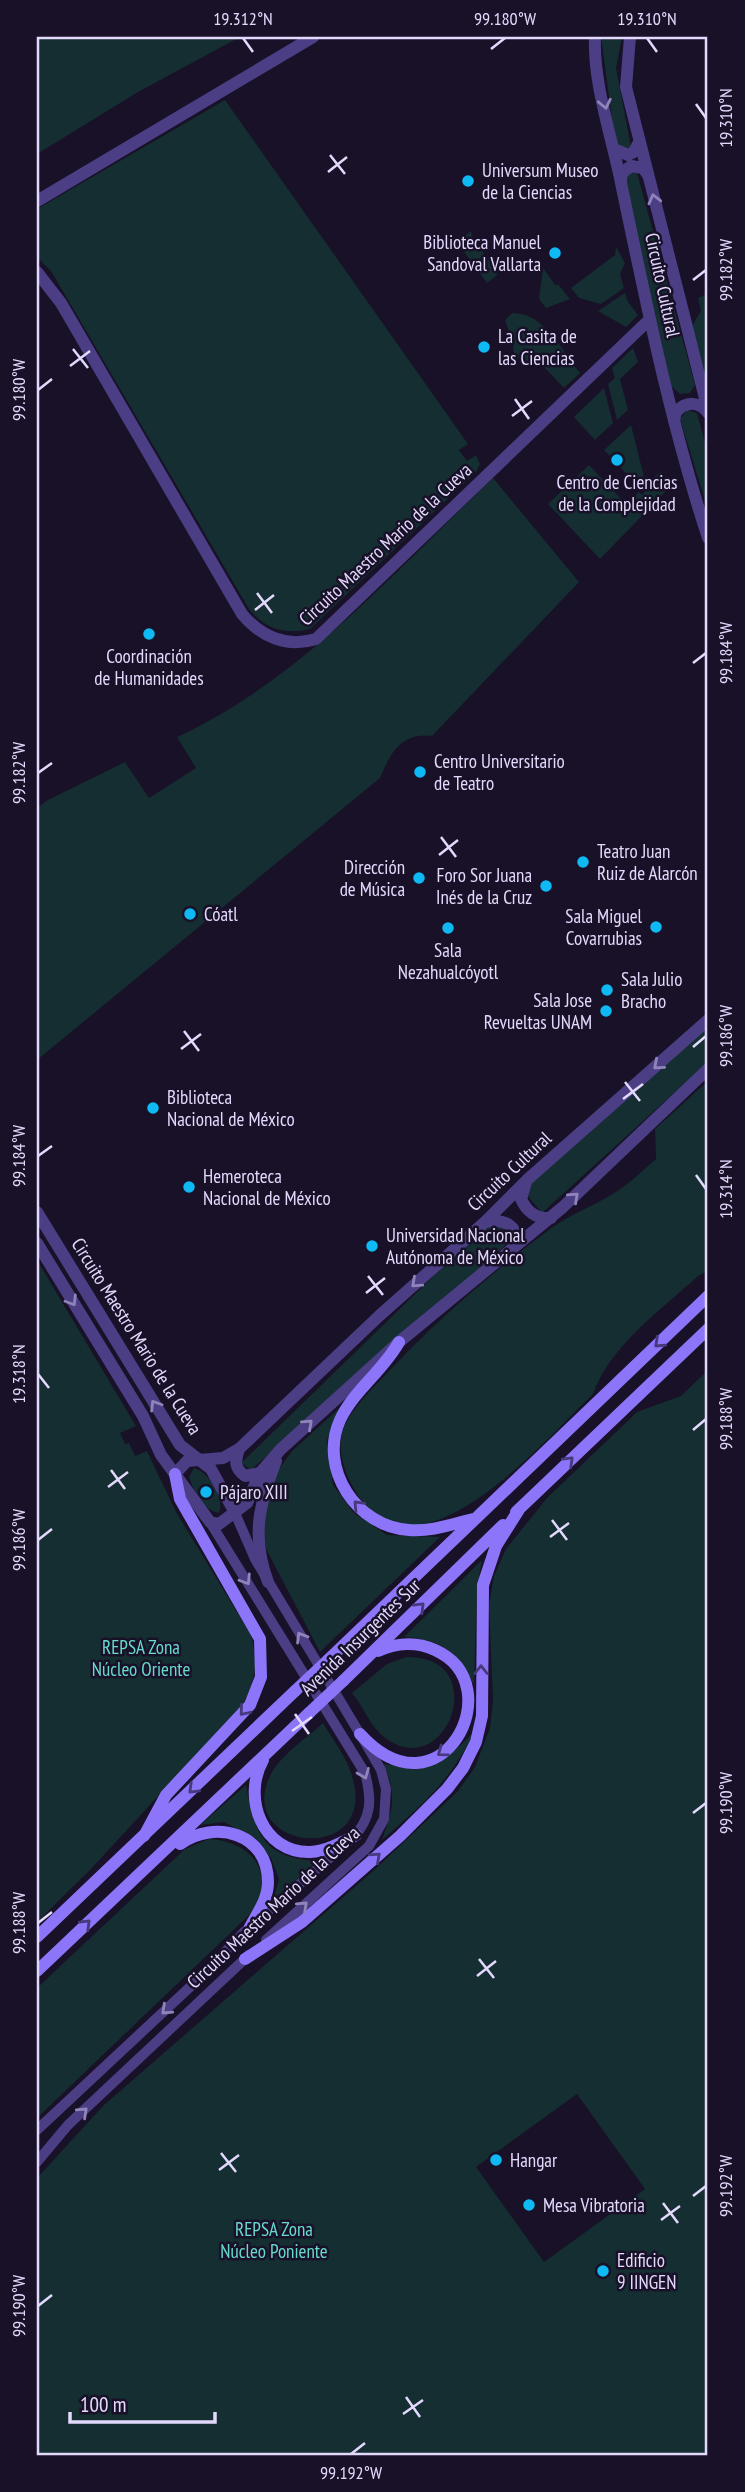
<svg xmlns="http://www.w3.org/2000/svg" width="745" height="2492" viewBox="0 0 745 2492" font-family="'PT Sans Narrow',sans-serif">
	<rect width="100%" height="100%" fill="#181128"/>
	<path fill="#142e31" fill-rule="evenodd" d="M 37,37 L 240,37 L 138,92 L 37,154 Z
		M 601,37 L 622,37 L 616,68 L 631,147 L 622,152 L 616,148 Z
		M 225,100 L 468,444 L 459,450 L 467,461 L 476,455 L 480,464 L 476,472 L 310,629 C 285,635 265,629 249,609 L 51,271 L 37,257 L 37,209 Z
		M 636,169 L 695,385 L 690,393 L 680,394 L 671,386 L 623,176 Z
		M 471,231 L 473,241 L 480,244 L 485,257 L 497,265 L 497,275 L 487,283 L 457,242 Z
		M 616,247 L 625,263 L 620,274 L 624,288 L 601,304 L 579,298 L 571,288 L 615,255 Z
		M 543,268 L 556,286 L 558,284 L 570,299 L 546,308 L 539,299 Z
		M 625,293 L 628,302 L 638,315 L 626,327 L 598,311 Z
		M 708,293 L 708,384 L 692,326 L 701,311 L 698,298 Z
		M 512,313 C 544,312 562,351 580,373 L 564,388 L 544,367 L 514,357 L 513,343 L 505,320 Z
		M 633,348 L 638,362 L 620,379 L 628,410 L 617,420 L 608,384 L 615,378 L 612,368 Z
		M 604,388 L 613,423 L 595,440 L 574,417 Z
		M 687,410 L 697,413 L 708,454 L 708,510 L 680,419 Z
		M 631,425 L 644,477 L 636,484 L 604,450 Z
		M 589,465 L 626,504 L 639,492 L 642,495 L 647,489 L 646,485 L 661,471 L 665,492 L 600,559 L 548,504 Z
		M 493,478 L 579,582 L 432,736 C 401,732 390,754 380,778 L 37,1060 L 37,808 L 48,800 L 125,762 L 149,798 L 196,768 L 177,737 C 302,679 395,571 493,478 Z
		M 708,1025 L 708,1062 L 542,1213 L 526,1194 L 531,1179 Z
		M 708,1081 L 708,1271 L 698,1276 C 661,1310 610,1346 593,1394 C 546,1439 415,1593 356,1492 C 345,1474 335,1448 344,1427 C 354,1405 375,1386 391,1369 C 439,1318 494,1271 550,1229 C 569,1215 591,1207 611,1195 C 627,1186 642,1171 656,1159 L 655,1129 Z
		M 492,1223 L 505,1230 L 506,1245 L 251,1470 L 241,1463 L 481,1230 Z
		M 37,1260 L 136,1426 L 120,1433 L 125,1444 L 129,1443 L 135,1456 L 147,1451 L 176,1512 L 251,1635 C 258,1660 256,1683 242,1705 L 90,1870 L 37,1922 Z
		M 708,1370 L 708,2455 L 37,2455 L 37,2178 L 104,2105 L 372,1872 L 458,1791 L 475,1767 L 490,1728 L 493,1701 L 489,1605 L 494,1576 L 506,1549 L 547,1498 L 637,1412 L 681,1396 ZM 577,2094 L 645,2189 L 544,2262 L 476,2167 Z
		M 346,1402 L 327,1440 L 333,1485 L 354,1513 L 387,1535 L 440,1537 L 320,1652 L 264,1545 L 264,1509 L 272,1479 L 292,1451 Z
		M 194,1468 C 210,1473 225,1497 219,1513 C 203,1510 194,1492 189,1477 Z
		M 482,1560 L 477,1588 L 474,1685 C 459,1653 441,1639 404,1637 Z
		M 406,1657 C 494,1655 447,1786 384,1737 C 370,1726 363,1706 352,1693 L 387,1664 Z
		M 323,1723 C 332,1738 344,1754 350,1770 C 386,1867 233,1853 270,1776 C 280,1755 307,1738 323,1723 Z
		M 474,1732 C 450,1782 423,1804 382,1840 C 393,1808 397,1797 384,1764 C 429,1774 443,1763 474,1732 Z
		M 246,1785 C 255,1833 262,1858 317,1861 L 273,1901 L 279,1879 L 271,1858 L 253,1838 L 224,1822 L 200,1825 Z
		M 209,1839 C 240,1841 268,1858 261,1895 C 260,1903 251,1912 246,1918 L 37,2118 L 37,1988 L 185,1849 Z"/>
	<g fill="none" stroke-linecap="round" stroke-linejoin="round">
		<path stroke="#4c3e84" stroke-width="10" d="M 235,1513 L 255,1559 L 363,1739 L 381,1770 L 386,1789 L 384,1819 L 369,1846 L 266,1940
			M 37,2130 L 205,1973 L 244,1932 L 353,1838 C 372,1817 372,1800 365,1773 L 210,1522
			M 37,2162 L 68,2125 L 249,1955"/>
		<path stroke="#4c3e84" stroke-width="12" d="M 595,37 C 593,84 612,137 621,183 C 646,302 670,422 708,538
			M 630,37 L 626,87 L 708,410
			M 614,149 L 628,155 L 634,152 L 639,142
			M 621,180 L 622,173 L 631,166 L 643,168 L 648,175
			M 37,201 L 313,37
			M 37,272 L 61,303 L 242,614 C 261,637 287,648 316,639 L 650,319
			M 674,421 L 676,412 C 686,401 699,401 708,413
			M 526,1182 L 521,1199 C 527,1212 536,1219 551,1218
			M 37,1212 L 180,1445 L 211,1469 L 235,1513
			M 485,1222 C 504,1218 524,1227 512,1249
			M 37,1243 L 143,1416 L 161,1455 L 210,1522 L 219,1524 L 247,1503 L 260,1473 L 281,1449 L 399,1342 L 563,1207 L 708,1069
			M 239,1449 C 235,1461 234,1468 245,1476 L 260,1473
			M 175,1474 L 187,1461 L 223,1458 L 239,1449 L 379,1316 L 485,1222 L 528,1179 L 708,1020
			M 268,1582 C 251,1537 259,1504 276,1461"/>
		<path stroke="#8d75f9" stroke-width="12" d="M 399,1342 C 383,1371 354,1390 340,1420 C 318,1469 357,1527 409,1530 C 431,1532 452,1524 473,1519
			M 516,1512 L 708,1329
			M 328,1660 L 708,1296
			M 343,1681 L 503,1525
			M 360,1734 C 440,1822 513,1685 435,1650 C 415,1641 397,1643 378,1651
			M 263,1760 C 242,1797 262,1853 310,1852 C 327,1851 341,1843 356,1835
			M 144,1836 L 166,1795 L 250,1705 L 261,1677 L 260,1639 L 180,1499 L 175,1474
			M 180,1844 C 215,1819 268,1833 268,1882 C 268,1899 258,1912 250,1927
			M 37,1937 L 295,1691
			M 245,1959 L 302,1922 L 400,1836 L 447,1789 L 463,1768 L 476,1742 L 482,1716 L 483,1585 L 496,1546 L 520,1508
			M 37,1971 L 309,1713"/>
		<path stroke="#8d75f9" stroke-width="12" d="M 295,1691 L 328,1660
			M 309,1713 L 343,1681"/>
	</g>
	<defs><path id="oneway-chevron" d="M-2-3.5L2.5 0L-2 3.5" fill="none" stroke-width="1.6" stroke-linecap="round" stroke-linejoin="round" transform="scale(1.75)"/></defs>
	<g stroke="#9084ba">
		<use href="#oneway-chevron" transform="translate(605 104) rotate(78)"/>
		<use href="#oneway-chevron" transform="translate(654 199) rotate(-104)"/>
		<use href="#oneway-chevron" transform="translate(658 1065) rotate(139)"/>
		<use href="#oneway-chevron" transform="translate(574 1197) rotate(-42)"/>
		<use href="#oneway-chevron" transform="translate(416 1283) rotate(138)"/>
		<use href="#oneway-chevron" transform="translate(72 1301) rotate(58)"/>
		<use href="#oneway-chevron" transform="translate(155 1405) rotate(-122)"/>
		<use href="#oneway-chevron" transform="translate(308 1424) rotate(-42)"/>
		<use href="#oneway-chevron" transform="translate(246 1580) rotate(58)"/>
		<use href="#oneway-chevron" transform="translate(301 1637) rotate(-121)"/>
		<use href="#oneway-chevron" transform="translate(364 1774) rotate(68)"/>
		<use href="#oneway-chevron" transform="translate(303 1906) rotate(-43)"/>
		<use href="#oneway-chevron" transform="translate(166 2010) rotate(137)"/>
		<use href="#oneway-chevron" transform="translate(83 2112) rotate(-43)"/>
	</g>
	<g stroke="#47397c">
		<use href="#oneway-chevron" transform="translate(659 1343) rotate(137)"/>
		<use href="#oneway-chevron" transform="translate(569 1461) rotate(-44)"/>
		<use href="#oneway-chevron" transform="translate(358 1505) rotate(-133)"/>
		<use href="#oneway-chevron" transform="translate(420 1607) rotate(-45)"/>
		<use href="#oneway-chevron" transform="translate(481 1670) rotate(-90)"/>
		<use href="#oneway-chevron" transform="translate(244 1711) rotate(130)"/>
		<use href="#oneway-chevron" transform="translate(442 1752) rotate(144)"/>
		<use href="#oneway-chevron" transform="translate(193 1789) rotate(136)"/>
		<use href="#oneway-chevron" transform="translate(376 1857) rotate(-42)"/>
		<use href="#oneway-chevron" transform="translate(86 1924) rotate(-44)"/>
	</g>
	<path fill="none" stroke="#e3d9fd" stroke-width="2.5" d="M 243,38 L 253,52M 647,38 L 657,52M 491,49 L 505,38M 696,104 L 706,118M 330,155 L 345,174M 328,172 L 347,157M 693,280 L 706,270M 73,349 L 88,368M 70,366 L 90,351M 38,390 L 52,379M 515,399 L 529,419M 512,416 L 532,401M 257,593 L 272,613M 255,610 L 274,595M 693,663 L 706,653M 38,773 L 52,763M 441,837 L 456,857M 439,855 L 458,840M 184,1031 L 199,1051M 693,1047 L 706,1036M 181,1049 L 201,1034M 625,1082 L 640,1101M 623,1099 L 643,1084M 38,1156 L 52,1146M 696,1175 L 706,1189M 368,1276 L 383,1295M 366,1293 L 385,1278M 38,1374 L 49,1388M 693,1430 L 706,1419M 111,1470 L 125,1489M 108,1487 L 128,1472M 552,1520 L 567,1540M 550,1537 L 569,1523M 38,1540 L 52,1529M 295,1714 L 309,1734M 292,1731 L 312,1717M 693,1813 L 706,1803M 38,1923 L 52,1912M 479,1959 L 494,1978M 477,1976 L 496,1961M 221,2153 L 236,2172M 219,2170 L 239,2155M 693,2196 L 706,2186M 663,2203 L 678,2223M 661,2220 L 680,2206M 38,2306 L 52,2295M 406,2397 L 420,2417M 403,2414 L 423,2400M 351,2454 L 365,2443"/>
	<g fill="#0eb9f4" stroke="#181128" stroke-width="2.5">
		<circle cx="468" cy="181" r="7"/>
		<circle cx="555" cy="253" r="7"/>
		<circle cx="484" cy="347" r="7"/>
		<circle cx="617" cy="460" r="7"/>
		<circle cx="149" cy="634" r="7"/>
		<circle cx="420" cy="772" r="7"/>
		<circle cx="583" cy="862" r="7"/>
		<circle cx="419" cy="878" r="7"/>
		<circle cx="546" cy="886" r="7"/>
		<circle cx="190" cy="914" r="7"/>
		<circle cx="656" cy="927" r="7"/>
		<circle cx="448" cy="928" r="7"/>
		<circle cx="607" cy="990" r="7"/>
		<circle cx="606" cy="1011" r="7"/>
		<circle cx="153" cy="1108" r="7"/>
		<circle cx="189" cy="1187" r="7"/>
		<circle cx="372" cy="1246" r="7"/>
		<circle cx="206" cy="1492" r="7"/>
		<circle cx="496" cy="2160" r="7"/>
		<circle cx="529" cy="2205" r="7"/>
		<circle cx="603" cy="2271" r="7"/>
	</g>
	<g text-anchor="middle" stroke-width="5" stroke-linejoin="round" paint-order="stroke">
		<g font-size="19" fill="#e3d9fd" stroke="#181128" text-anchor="start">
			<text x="482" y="177">Universum Museo<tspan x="482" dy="22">de la Ciencias</tspan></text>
			<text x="541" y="249" text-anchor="end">Biblioteca Manuel<tspan x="541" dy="22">Sandoval Vallarta</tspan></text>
			<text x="498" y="343">La Casita de<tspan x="498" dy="22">las Ciencias</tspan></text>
			<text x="617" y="489" text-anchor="middle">Centro de Ciencias<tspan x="617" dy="22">de la Complejidad</tspan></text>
			<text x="149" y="663" text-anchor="middle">Coordinación<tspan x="149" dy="22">de Humanidades</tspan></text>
			<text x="434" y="768">Centro Universitario<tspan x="434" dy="22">de Teatro</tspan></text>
			<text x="597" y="858">Teatro Juan<tspan x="597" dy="22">Ruiz de Alarcón</tspan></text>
			<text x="405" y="874" text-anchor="end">Dirección<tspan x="405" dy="22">de Música</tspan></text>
			<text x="532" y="882" text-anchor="end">Foro Sor Juana<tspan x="532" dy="22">Inés de la Cruz</tspan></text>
			<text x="204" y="921">Cóatl</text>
			<text x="642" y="923" text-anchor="end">Sala Miguel<tspan x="642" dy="22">Covarrubias</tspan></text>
			<text x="448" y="957" text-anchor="middle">Sala<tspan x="448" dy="22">Nezahualcóyotl</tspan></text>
			<text x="621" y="986">Sala Julio<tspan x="621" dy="22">Bracho</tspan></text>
			<text x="592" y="1007" text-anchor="end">Sala Jose<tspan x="592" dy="22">Revueltas UNAM</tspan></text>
			<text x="167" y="1104">Biblioteca<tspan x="167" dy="22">Nacional de México</tspan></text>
			<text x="203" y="1183">Hemeroteca<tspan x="203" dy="22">Nacional de México</tspan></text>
			<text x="386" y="1242">Universidad Nacional<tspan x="386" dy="22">Autónoma de México</tspan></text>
			<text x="220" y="1499">Pájaro XIII</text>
			<text x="510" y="2167">Hangar</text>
			<text x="543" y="2212">Mesa Vibratoria</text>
			<text x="617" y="2267">Edificio<tspan x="617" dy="22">9 IINGEN</tspan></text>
		</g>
		<g font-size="19" fill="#e3d9fd" stroke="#181128">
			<text transform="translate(663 285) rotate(78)" y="7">Circuito Cultural</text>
			<text transform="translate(385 544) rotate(-43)" y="7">Circuito Maestro Mario de la Cueva</text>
			<text transform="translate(509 1171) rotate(-43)" y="7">Circuito Cultural</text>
			<text transform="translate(137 1336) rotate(58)" y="7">Circuito Maestro Mario de la Cueva</text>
			<text transform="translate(360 1637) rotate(-44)" y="7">Avenida Insurgentes Sur</text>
			<text transform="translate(273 1907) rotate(-43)" y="7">Circuito Maestro Mario de la Cueva</text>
		</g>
		<g font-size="19" fill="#67dbd0" stroke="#181128">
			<text x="141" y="1654">REPSA Zona<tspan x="141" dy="22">Núcleo Oriente</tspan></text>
			<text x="274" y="2236">REPSA Zona<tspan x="274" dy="22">Núcleo Poniente</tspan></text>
		</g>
	</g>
	<rect width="745" height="2492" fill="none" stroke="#181128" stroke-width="77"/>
	<path d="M70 2412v10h145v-10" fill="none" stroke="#e3d9fd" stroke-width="3.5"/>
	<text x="80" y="2412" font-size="21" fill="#e3d9fd" stroke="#181128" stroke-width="5" paint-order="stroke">100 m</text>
	<rect x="38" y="38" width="668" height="2416" fill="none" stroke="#e3d9fd" stroke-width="2.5"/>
	<g font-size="18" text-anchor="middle" fill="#e3d9fd">
		<text x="243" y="25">19.312°N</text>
		<text x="505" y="25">99.180°W</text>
		<text x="647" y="25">19.310°N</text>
		<text transform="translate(726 118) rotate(-90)" y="6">19.310°N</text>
		<text transform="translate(726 270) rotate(-90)" y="6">99.182°W</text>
		<text transform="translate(19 390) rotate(-90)" y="6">99.180°W</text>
		<text transform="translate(726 653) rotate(-90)" y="6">99.184°W</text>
		<text transform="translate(19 773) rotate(-90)" y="6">99.182°W</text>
		<text transform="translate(726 1036) rotate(-90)" y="6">99.186°W</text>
		<text transform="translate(19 1156) rotate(-90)" y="6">99.184°W</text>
		<text transform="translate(726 1189) rotate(-90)" y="6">19.314°N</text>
		<text transform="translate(19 1374) rotate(-90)" y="6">19.318°N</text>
		<text transform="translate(726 1419) rotate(-90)" y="6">99.188°W</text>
		<text transform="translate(19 1540) rotate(-90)" y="6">99.186°W</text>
		<text transform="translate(726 1803) rotate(-90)" y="6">99.190°W</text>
		<text transform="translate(19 1923) rotate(-90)" y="6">99.188°W</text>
		<text transform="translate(726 2186) rotate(-90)" y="6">99.192°W</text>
		<text transform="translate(19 2306) rotate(-90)" y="6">99.190°W</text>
		<text x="351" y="2479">99.192°W</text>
	</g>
</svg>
